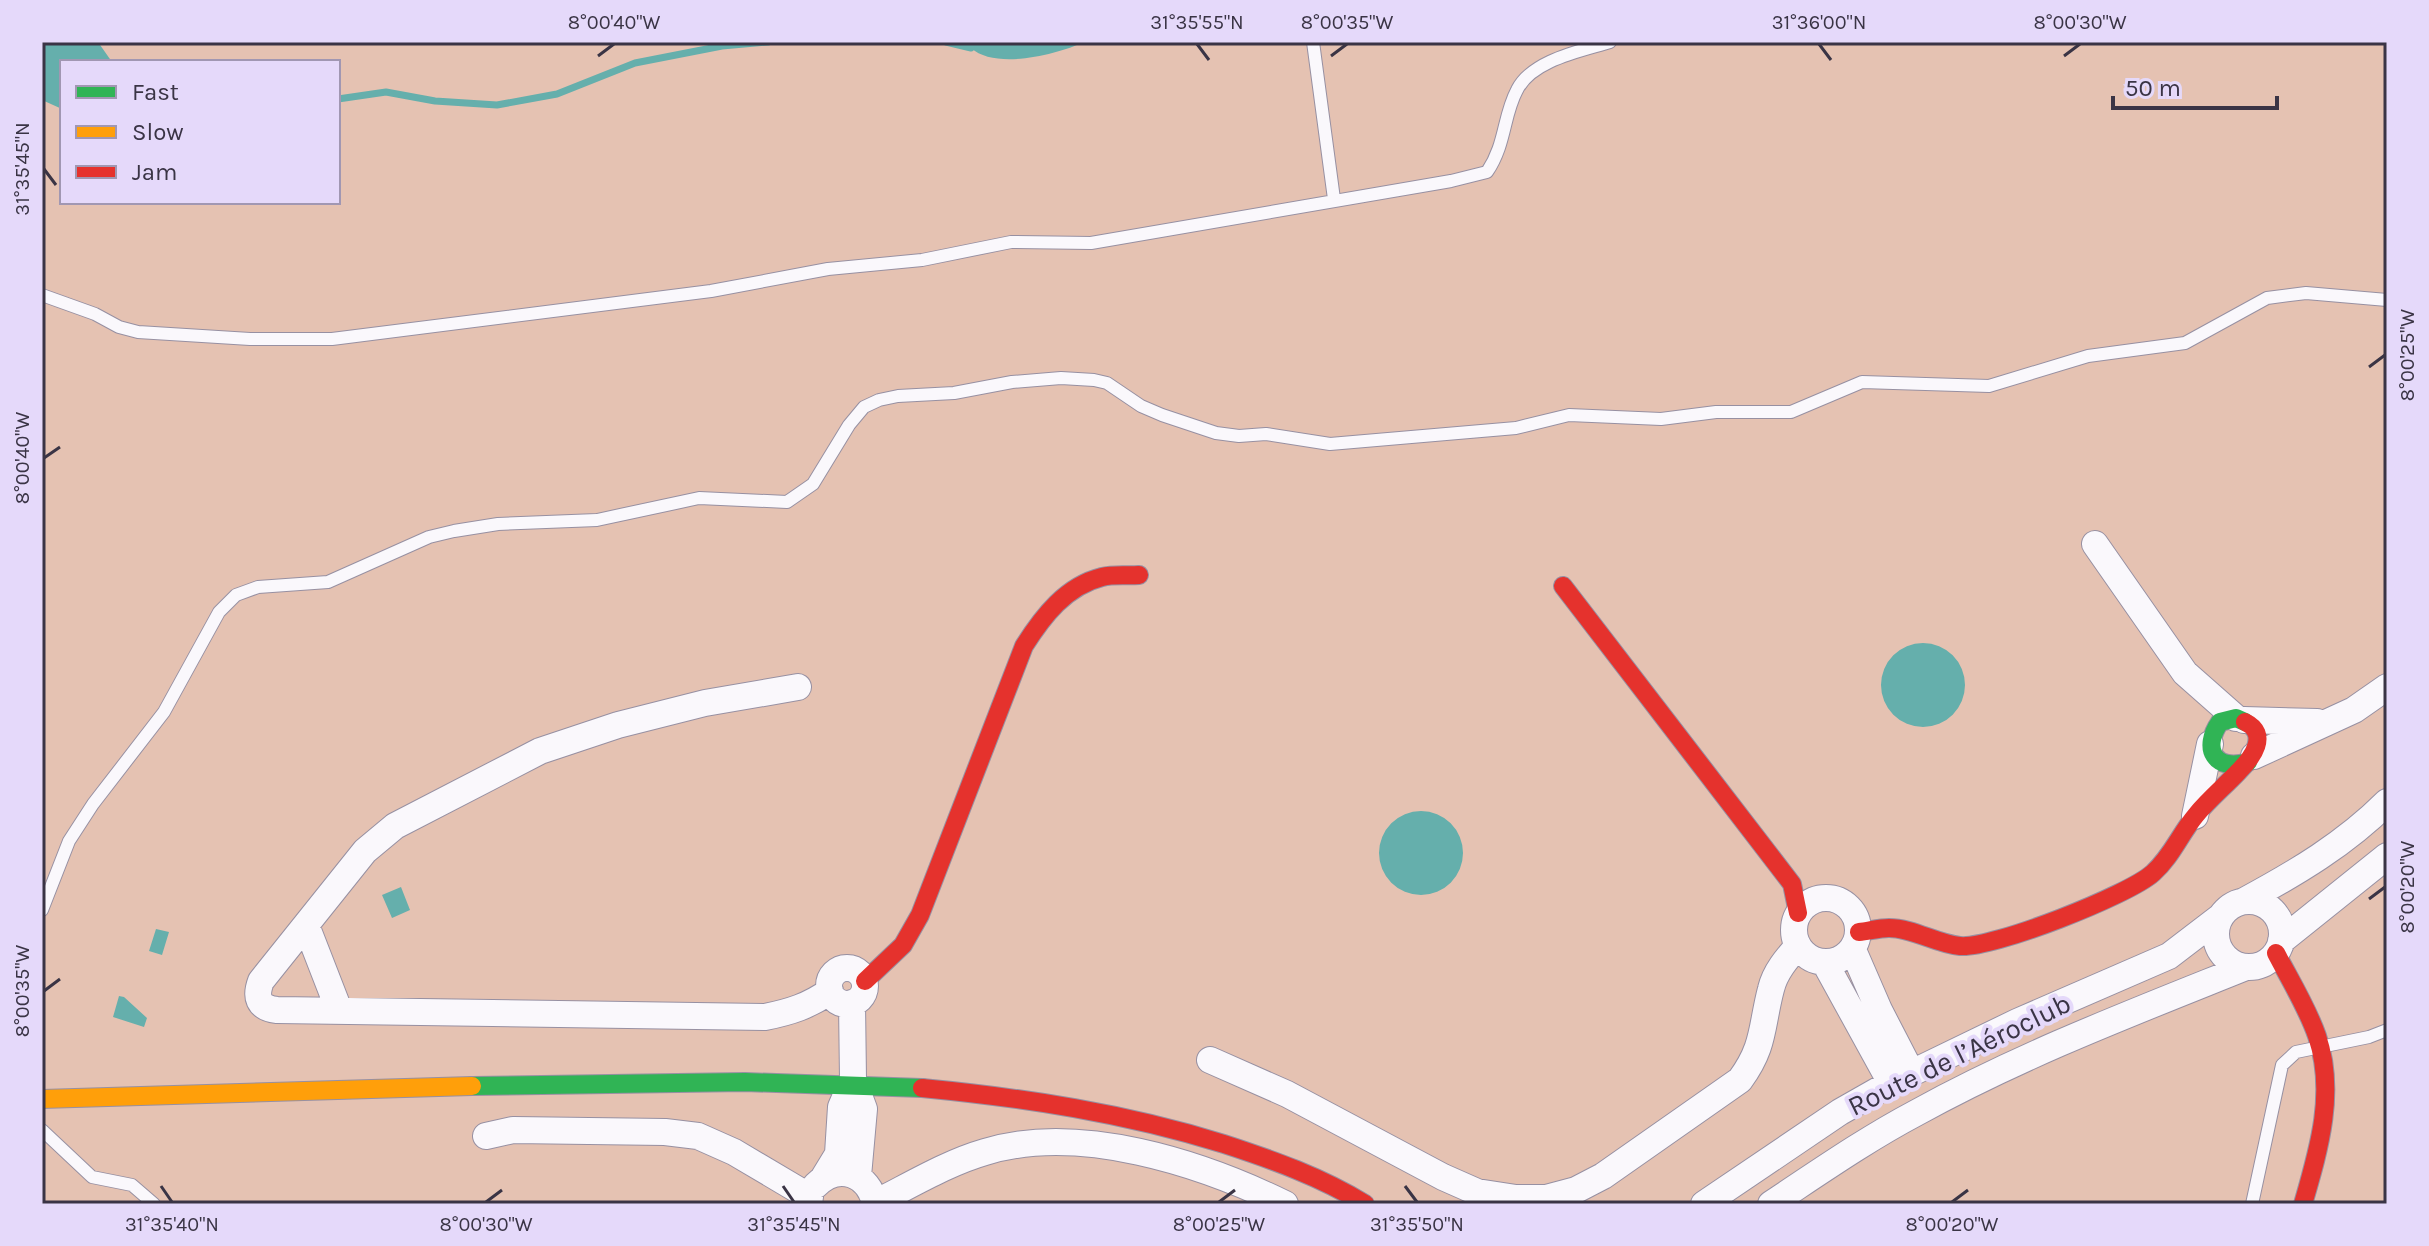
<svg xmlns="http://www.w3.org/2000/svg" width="2429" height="1246" viewBox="0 0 2429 1246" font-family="Karla,sans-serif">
	<rect width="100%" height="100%" fill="#dcd3ea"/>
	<path fill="#e5c2b2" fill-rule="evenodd" d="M 42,42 L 2387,42 L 2387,1204 L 42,1204 ZM 62,62 L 338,62 L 338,202 L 62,202 Z"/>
	<path fill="#65afac" d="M 42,42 L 98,42 L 112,62 L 62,62 L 62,109 L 42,100 Z
		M 971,42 L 1084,42 C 1056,55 995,70 971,48 Z
		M1881 685a42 42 0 1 1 84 0a42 42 0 1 1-84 0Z
		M1379 853a42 42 0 1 1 84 0a42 42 0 1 1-84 0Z
		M 401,887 L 410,910 L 392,918 L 382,895 Z
		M 156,929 L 169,932 L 162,955 L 149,951 Z
		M 119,996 L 124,997 L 147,1018 L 144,1027 L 113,1017 Z"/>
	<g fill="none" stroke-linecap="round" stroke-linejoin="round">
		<path stroke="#65afac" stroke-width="7" d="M 946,42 L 971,48
			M 338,99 L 386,92 L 435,101 L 497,105 L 557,94 L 635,63 L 722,46 L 768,42"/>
		<defs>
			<path id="lane" d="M 1313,42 L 1334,199
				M 42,295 L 95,314 L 119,327 L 138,332 L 250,339 L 332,339 L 711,291 L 828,269 L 922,260 L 1011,242 L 1091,243 L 1451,181 L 1487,172 C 1506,144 1503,116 1517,90 C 1532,60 1581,51 1610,42
				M 42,910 L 69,841 L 93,804 L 164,712 L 219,612 L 236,595 L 258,587 L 328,582 L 429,537 L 454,531 L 498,524 L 597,520 L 699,498 L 787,502 L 813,484 L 849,425 L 864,407 L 879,400 L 898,396 L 954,393 L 1012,382 L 1061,378 L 1094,380 L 1107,383 L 1141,406 L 1162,415 L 1216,433 L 1239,436 L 1266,434 L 1330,444 L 1516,428 L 1569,415 L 1661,419 L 1716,412 L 1791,412 L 1862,382 L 1989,386 L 2088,356 L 2185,343 L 2267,298 L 2306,293 L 2387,300
				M 42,1130 L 92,1177 L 132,1185 L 154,1204
				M 2252,1204 L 2282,1065 L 2296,1052 L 2369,1037 L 2387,1030"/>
			<path id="street" d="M 2095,544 L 2185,673 L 2236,718
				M 798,687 L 705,703 L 618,725 L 540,751 L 395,826 L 365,851 L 261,981 C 255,997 258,1008 277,1010 L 765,1017 C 790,1012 809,1006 830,991
				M 2244,720 L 2317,722
				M 2254,756 L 2354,710 L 2387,687
				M 2195,816 L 2210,744
				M1794 930a32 32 0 1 1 64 0a32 32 0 1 1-64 0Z
				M2216 934a33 33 0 1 1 66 0a33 33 0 1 1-66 0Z
				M 2244,901 C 2296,873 2345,844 2387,802
				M 306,925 L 339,1010
				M 2281,941 L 2387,856
				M 1853,950 L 1879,1010 L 1911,1072
				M 1825,963 L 1891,1083
				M829 986a18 18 0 1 1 36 0a18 18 0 1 1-36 0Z
				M 1210,1060 L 1287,1094 L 1443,1177 L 1477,1192 L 1516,1198 L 1546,1198 L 1576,1190 L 1603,1176 L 1740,1080 C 1765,1046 1761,1027 1771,989 C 1775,972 1787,958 1798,946
				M 853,1079 L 864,1109 L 858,1176
				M 486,1136 L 513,1130 L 665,1132 L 698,1136 L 734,1152 L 810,1197
				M 824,1177 L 838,1154 L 841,1107 L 853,1079 L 852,1003
				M 816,1185 C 839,1162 869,1174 875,1204
				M 875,1203 C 911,1185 947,1163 985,1152 C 1079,1123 1201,1163 1285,1204
				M 1704,1204 L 1840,1112 L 1891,1083 L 2017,1022 L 2169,956 L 2220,917
				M 1771,1204 C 1818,1173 1865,1140 1916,1113 C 2021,1055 2134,1012 2246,967"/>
			<path id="fast" d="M 2245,722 L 2236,718 L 2220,722 C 2201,749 2215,772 2248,762
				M 472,1086 L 745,1082 L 922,1088"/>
			<path id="slow" d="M 42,1099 L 472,1086"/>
			<path id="jam" d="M 1563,586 L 1792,884 L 1798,913
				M 1859,932 C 1869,931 1879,928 1889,928 C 1913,928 1937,944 1960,946 C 1992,949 2129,895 2153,873 C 2172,856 2180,834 2196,815 C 2209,799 2225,786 2239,771 C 2252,758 2270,734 2245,722
				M 2276,953 C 2290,980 2307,1007 2317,1036 C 2336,1092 2319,1149 2303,1204
				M 865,981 L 903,945 L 920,915 L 1024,646 C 1043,616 1066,586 1102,577 C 1114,574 1127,576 1139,575
				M 922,1088 C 1025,1098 1125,1113 1224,1144 C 1273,1160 1321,1177 1365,1204"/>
		</defs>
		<use href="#lane" stroke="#9790a2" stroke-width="14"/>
		<use href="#street" stroke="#9790a2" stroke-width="28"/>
		<use href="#fast" stroke="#9790a2" stroke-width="20"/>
		<use href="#slow" stroke="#9790a2" stroke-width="20"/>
		<use href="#jam" stroke="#9790a2" stroke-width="20"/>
		<use href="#lane" stroke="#faf8fc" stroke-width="12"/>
		<use href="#street" stroke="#faf8fc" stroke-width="26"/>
		<use href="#fast" stroke="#30b455" stroke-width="18"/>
		<use href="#slow" stroke="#ff9f0a" stroke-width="18"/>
		<use href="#jam" stroke="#e5322d" stroke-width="18"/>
	</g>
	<path fill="none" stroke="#3a3445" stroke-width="3" d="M 1197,44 L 1209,60M 1819,44 L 1831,60M 598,56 L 614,44M 1331,56 L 1347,44M 2064,56 L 2080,44M 44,169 L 56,185M 2369,367 L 2385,355M 44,458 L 60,447M 2369,899 L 2385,887M 44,991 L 60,979M 161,1186 L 172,1202M 783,1186 L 794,1202M 1405,1186 L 1417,1202M 486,1202 L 502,1190M 1219,1202 L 1235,1190M 1952,1202 L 1968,1190"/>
	<g text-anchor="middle" stroke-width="8" stroke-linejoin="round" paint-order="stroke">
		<g font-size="28" fill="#3a3445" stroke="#e5d9fa">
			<text transform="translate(1959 1054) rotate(-26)" y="10">Route de l’Aéroclub</text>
		</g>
	</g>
	<rect width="2429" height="1246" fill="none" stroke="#e5d9fa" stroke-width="88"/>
	<rect x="60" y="60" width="280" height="144" fill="#e5d9fa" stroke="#a197b2" stroke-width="2"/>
	<rect x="76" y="86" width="40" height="12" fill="#30b455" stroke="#a197b2" stroke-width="2"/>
	<text x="132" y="100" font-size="24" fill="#3a3445">Fast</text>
	<rect x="76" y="126" width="40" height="12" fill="#ff9f0a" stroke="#a197b2" stroke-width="2"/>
	<text x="132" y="140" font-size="24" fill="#3a3445">Slow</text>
	<rect x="76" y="166" width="40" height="12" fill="#e5322d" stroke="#a197b2" stroke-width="2"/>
	<text x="132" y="180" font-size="24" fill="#3a3445">Jam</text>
	<path d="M2113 96v12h164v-12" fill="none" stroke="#3a3445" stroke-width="4"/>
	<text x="2125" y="96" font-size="24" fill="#3a3445" stroke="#e5d9fa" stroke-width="6" paint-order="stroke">50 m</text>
	<rect x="44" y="44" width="2341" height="1158" fill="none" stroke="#3a3445" stroke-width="3"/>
	<g font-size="20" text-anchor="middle" fill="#3a3445">
		<text x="614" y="29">8°00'40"W</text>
		<text x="1197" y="29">31°35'55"N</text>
		<text x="1347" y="29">8°00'35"W</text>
		<text x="1819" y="29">31°36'00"N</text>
		<text x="2080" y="29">8°00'30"W</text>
		<text transform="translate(22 169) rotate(-90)" y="7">31°35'45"N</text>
		<text transform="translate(2407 355) rotate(-90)" y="7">8°00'25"W</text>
		<text transform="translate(22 458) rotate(-90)" y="7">8°00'40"W</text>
		<text transform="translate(2407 887) rotate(-90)" y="7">8°00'20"W</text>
		<text transform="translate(22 991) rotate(-90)" y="7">8°00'35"W</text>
		<text x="172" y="1231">31°35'40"N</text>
		<text x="486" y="1231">8°00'30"W</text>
		<text x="794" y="1231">31°35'45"N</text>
		<text x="1219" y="1231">8°00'25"W</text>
		<text x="1417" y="1231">31°35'50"N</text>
		<text x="1952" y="1231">8°00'20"W</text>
	</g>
</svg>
